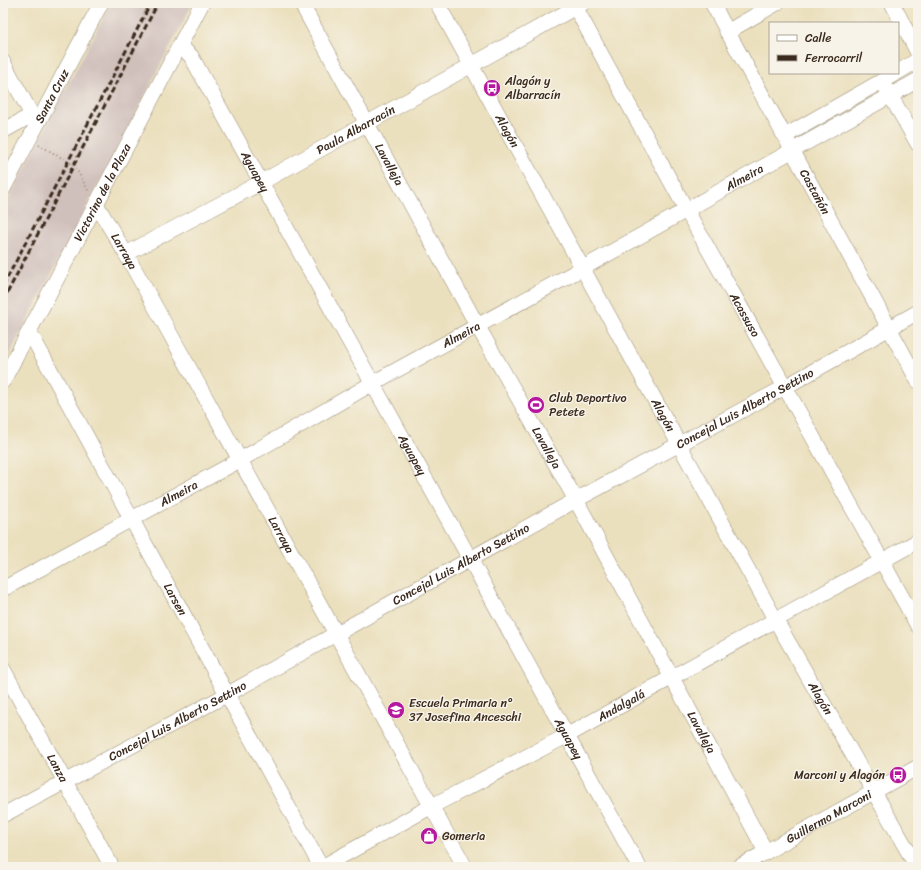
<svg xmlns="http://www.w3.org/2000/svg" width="921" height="870" viewBox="0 0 921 870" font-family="Sriracha,sans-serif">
	<rect width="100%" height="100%" fill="#f7f3e8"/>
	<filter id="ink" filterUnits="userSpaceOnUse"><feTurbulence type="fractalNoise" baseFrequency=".025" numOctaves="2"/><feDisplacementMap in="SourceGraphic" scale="8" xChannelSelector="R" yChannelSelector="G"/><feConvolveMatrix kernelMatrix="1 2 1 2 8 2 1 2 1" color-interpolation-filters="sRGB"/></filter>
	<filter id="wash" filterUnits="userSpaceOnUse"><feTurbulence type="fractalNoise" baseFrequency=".012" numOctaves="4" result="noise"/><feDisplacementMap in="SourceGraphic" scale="16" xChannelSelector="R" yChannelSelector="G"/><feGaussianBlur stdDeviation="0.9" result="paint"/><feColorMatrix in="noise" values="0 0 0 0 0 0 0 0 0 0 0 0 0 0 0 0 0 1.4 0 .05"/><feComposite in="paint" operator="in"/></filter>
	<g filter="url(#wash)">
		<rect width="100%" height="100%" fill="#ebe0be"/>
		<path fill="#d0c0bc" d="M 111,3 L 193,3 L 3,367 L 3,209 Z"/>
	</g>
	<g filter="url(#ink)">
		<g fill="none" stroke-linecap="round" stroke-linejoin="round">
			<defs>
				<g id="minor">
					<path id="s1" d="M 301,3 L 477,325 L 576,500 L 766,852"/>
					<path id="s2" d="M 437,3 L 775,619 L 917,867"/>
					<path id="s3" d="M 573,3 L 687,211 L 918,626"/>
					<path id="s4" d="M 712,3 L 918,381"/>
					<path d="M 892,3 L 918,53"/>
					<path d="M 727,32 L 777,3"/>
					<path id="s5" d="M 180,46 L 191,56 L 470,559 L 639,867"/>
					<path d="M 3,62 L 32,115 L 40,119"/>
					<path d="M 898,72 L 918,60"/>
					<path d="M 886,88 L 918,144"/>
					<path d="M 3,131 L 32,115"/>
					<path d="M 785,136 L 896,73"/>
					<path id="s6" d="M 3,189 L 101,3"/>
					<path id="s7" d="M 96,204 L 126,254 L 465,867"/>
					<path id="s8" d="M 126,254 L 260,183 L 583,3"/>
					<path id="s9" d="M 27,335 L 34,340 L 321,867"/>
					<path id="s10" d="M 3,381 L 202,3"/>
					<path id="s11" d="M 3,589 L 240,460 L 373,383 L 583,268 L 918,80"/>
					<path id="s12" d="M 3,669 L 112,867"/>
					<path id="s13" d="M 3,815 L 228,694 L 576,500 L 785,387 L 918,312"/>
					<path id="s14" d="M 322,867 L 432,806 L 566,736 L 918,541"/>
					<path id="s15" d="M 739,867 L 918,767"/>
				</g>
			</defs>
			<use href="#minor" stroke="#93856e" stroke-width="16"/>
			<path stroke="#93856e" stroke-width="2" stroke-dasharray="1 3" stroke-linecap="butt" d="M 39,145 L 74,165 L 88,190"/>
			<use href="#minor" stroke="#fff" stroke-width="15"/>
			<path stroke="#3b2a1e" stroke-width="3" stroke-dasharray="6 3" stroke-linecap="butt" d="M 3,286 L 151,3
				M 3,301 L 158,3"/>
		</g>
	</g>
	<defs>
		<symbol id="bus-disc" viewBox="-11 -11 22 22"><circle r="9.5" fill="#b5179e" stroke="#f7f3e8"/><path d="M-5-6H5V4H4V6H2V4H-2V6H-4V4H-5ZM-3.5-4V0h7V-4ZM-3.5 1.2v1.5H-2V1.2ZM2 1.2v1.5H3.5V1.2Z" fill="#fff"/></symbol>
		<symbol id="stadium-disc" viewBox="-11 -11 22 22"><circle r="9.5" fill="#b5179e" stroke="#f7f3e8"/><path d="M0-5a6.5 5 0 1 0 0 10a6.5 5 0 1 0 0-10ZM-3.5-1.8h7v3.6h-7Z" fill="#fff"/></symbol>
		<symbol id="school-disc" viewBox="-11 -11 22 22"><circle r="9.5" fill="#b5179e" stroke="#f7f3e8"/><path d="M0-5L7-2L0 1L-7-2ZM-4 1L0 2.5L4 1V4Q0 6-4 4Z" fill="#fff"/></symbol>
		<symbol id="shop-disc" viewBox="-11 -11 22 22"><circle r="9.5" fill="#b5179e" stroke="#f7f3e8"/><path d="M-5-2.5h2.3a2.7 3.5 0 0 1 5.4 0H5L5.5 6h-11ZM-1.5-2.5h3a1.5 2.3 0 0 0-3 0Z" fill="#fff"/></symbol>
	</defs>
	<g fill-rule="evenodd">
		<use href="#bus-disc" x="482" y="78" width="20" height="20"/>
		<use href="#stadium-disc" x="526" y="395" width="20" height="20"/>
		<use href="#school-disc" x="386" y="700" width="20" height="20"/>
		<use href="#bus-disc" x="888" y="765" width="20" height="20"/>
		<use href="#shop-disc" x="419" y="826" width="20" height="20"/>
	</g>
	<g text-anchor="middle" stroke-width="3" stroke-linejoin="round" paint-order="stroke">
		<g font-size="12" fill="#3b2a1e" stroke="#f7f3e8" text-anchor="start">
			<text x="505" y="85">Alagón y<tspan x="505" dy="14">Albarracín</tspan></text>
			<text x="549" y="402">Club Deportivo<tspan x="549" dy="14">Petete</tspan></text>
			<text x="409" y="707">Escuela Primaria n°<tspan x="409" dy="14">37 Josefina Anceschi</tspan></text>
			<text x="885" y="779" text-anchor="end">Marconi y Alagón</text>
			<text x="442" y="840">Gomeria</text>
		</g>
		<g font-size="12" fill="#3b2a1e" stroke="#f7f3e8">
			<text dy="4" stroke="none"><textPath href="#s6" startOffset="105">Santa Cruz</textPath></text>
			<text dy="4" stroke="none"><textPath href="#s8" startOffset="261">Paula Albarracín</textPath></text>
			<text dy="4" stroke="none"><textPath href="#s2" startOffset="146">Alagón</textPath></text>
			<text dy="4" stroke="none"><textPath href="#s1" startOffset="184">Lavalleja</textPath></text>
			<text dy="4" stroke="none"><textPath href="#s5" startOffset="147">Aguapey</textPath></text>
			<text dy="4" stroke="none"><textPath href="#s11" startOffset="848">Almeira</textPath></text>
			<text dy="4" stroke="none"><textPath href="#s10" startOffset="213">Victorino de la Plaza</textPath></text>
			<text dy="4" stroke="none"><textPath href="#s4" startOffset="215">Castañón</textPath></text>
			<text dy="4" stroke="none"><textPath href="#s7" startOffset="55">Larraya</textPath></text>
			<text dy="4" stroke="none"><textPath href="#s3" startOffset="356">Acassuso</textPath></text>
			<text dy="4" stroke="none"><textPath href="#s11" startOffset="524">Almeira</textPath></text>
			<text dy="4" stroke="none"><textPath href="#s13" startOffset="846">Concejal Luis Alberto Settino</textPath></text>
			<text dy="4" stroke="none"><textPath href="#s2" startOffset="470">Alagón</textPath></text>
			<text dy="4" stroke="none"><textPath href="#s1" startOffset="508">Lavalleja</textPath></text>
			<text dy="4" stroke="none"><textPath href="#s5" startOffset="471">Aguapey</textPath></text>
			<text dy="4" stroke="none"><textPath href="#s11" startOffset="200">Almeira</textPath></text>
			<text dy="4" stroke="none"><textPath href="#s7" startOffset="379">Larraya</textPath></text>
			<text dy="4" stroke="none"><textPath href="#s13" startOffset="522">Concejal Luis Alberto Settino</textPath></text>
			<text dy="4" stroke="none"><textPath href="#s9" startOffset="304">Larsen</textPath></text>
			<text dy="4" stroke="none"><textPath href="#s2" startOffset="794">Alagón</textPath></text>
			<text dy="4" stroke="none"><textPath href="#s14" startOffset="340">Andalgalá</textPath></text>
			<text dy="4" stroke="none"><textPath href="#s13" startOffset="198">Concejal Luis Alberto Settino</textPath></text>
			<text dy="4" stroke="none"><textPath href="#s1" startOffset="832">Lavalleja</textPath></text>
			<text dy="4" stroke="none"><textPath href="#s5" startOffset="795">Aguapey</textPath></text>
			<text dy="4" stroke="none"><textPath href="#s12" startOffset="113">Lanza</textPath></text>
			<text dy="4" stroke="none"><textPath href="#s15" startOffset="103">Guillermo Marconi</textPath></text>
		</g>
	</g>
	<rect width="921" height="870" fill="none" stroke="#f7f3e8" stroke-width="16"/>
	<rect x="769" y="22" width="130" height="52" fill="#f7f3e8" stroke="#aca397"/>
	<rect x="777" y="35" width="20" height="6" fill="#ffffff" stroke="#aca397"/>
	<text x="805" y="42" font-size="12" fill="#3b2a1e">Calle</text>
	<rect x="777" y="55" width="20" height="6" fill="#3b2a1e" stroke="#aca397"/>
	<text x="805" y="62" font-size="12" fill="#3b2a1e">Ferrocarril</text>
</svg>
